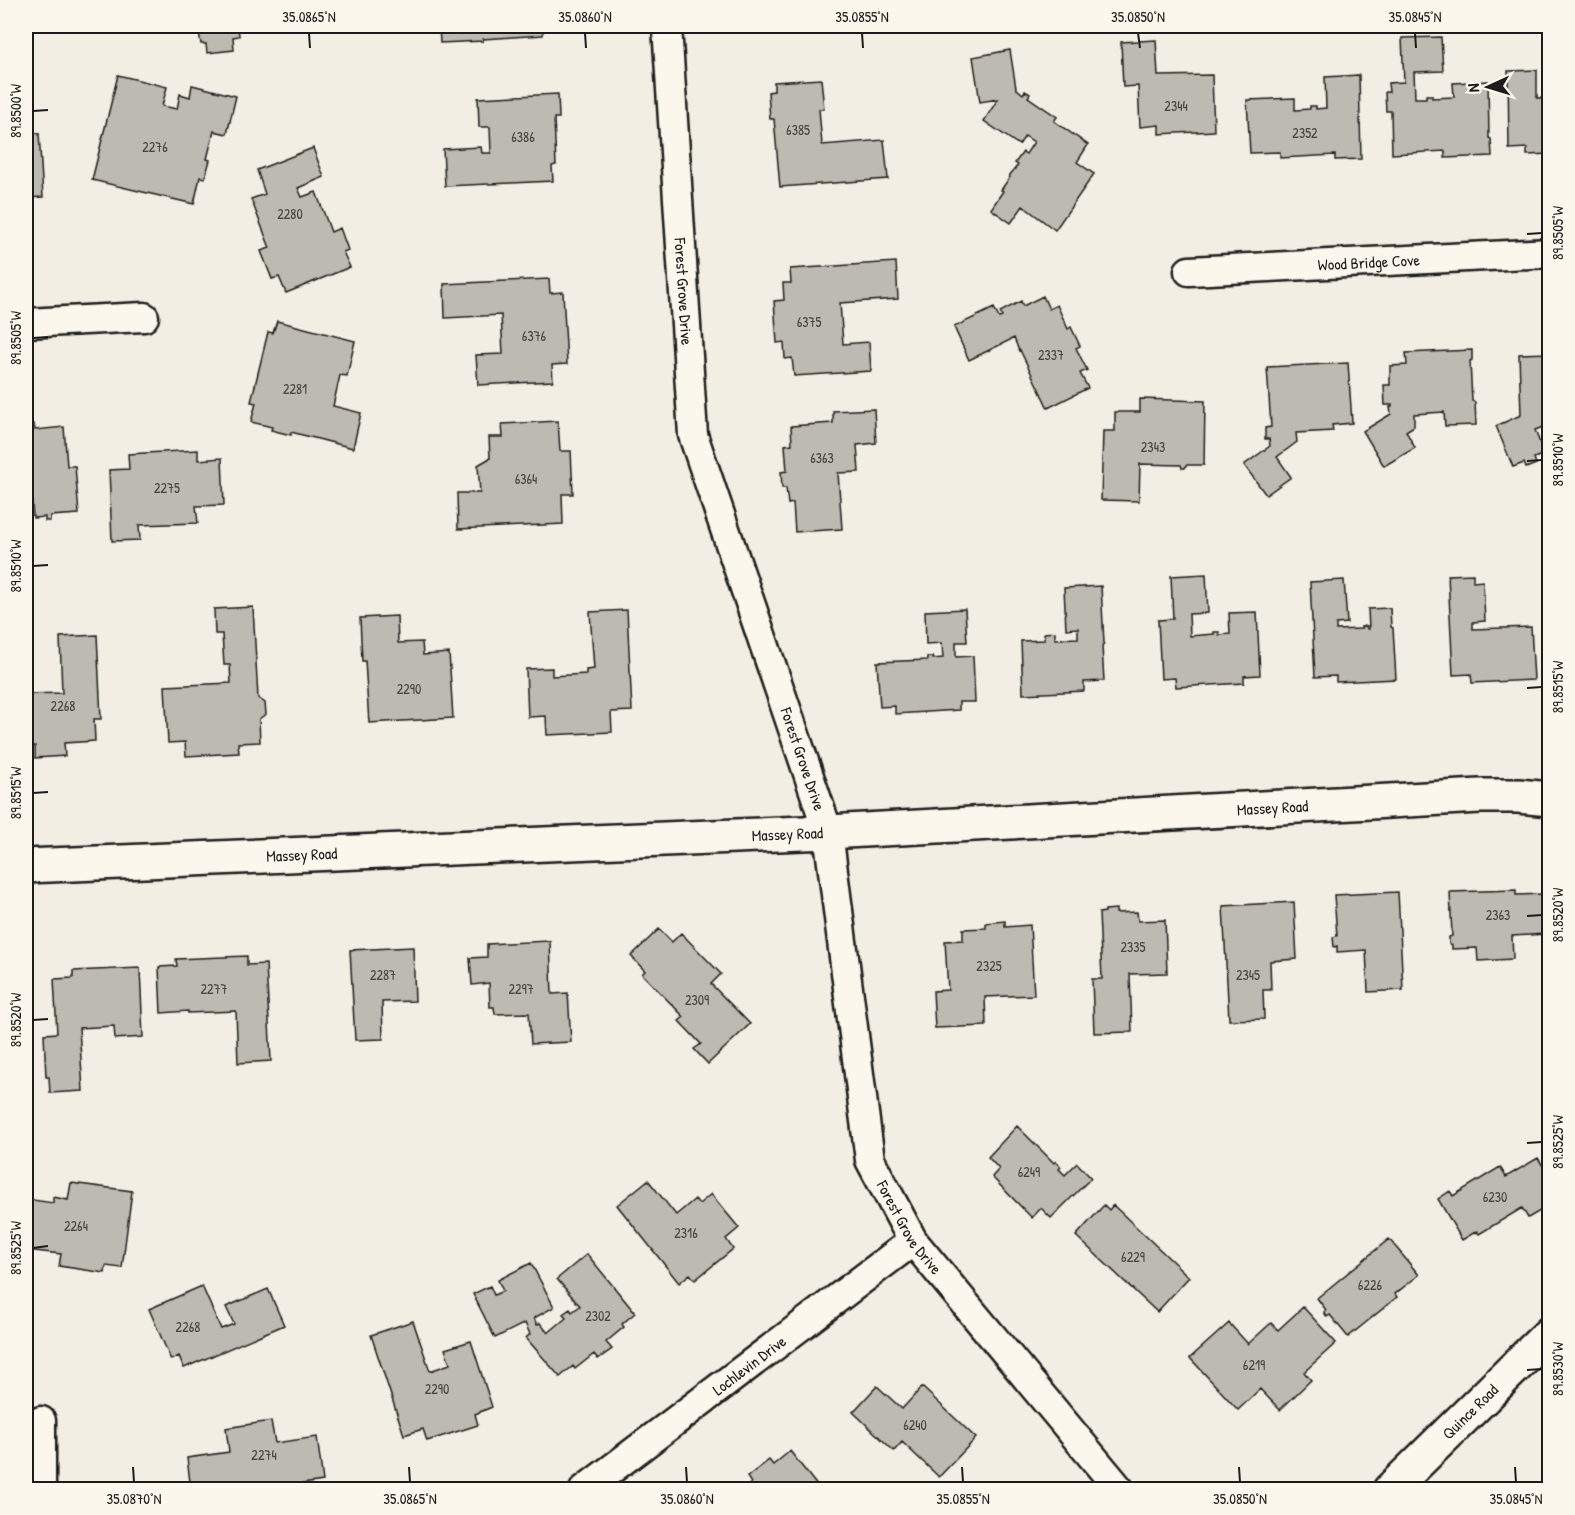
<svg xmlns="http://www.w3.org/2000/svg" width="1575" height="1515" viewBox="0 0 1575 1515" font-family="'Patrick Hand',sans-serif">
	<rect width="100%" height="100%" fill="#f2eee4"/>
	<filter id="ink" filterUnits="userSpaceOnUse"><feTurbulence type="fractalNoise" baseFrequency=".0167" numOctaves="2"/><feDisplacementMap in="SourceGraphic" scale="12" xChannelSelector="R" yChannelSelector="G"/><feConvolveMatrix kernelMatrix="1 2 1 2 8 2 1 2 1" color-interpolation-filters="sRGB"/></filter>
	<g filter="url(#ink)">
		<path fill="#bdbab1" stroke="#1c1c1c" stroke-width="1.5" d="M 198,26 L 238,26 L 239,36 L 233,37 L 234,50 L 207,53 L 206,44 L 201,44 Z
			M 439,26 L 543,26 L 543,35 L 483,39 L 483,41 L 440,43 Z
			M 1441,37 L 1443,71 L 1414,72 L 1415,98 L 1426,98 L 1426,95 L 1432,95 L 1432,98 L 1454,97 L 1453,83 L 1488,81 L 1489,138 L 1491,139 L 1492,156 L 1445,158 L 1445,151 L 1392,154 L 1391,111 L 1386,111 L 1385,92 L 1389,92 L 1388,83 L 1404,82 L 1402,38 Z
			M 1156,40 L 1158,76 L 1212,75 L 1214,131 L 1159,134 L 1159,125 L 1140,127 L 1138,86 L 1123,87 L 1121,42 Z
			M 1010,50 L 1016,88 L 1023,94 L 1025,91 L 1030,94 L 1028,97 L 1057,117 L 1054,121 L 1088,145 L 1077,162 L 1094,174 L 1055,230 L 1023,206 L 1011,223 L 991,209 L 1003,191 L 1001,190 L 1010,177 L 1009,176 L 1018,165 L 1015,163 L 1023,152 L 1026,154 L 1034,142 L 1025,136 L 1019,145 L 984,121 L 998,99 L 980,102 L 973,57 Z
			M 1537,70 L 1537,98 L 1550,98 L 1550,154 L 1527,155 L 1527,148 L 1509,149 L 1508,71 Z
			M 118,75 L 167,87 L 162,106 L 177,109 L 180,94 L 190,97 L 192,85 L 236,96 L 227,134 L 214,131 L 207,159 L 210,160 L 205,178 L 200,177 L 194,204 L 92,180 Z
			M 1359,75 L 1361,159 L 1335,160 L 1335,155 L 1280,158 L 1280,152 L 1250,153 L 1247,100 L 1295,98 L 1295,110 L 1310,109 L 1310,106 L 1316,106 L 1316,109 L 1326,108 L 1325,77 Z
			M 821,79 L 824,109 L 819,109 L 822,145 L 884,140 L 888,179 L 780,187 L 774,119 L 770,119 L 768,92 L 774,91 L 774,82 Z
			M 558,94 L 559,118 L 554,118 L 556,165 L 552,166 L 553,181 L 445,186 L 443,149 L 481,147 L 482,153 L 491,153 L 490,127 L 479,127 L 478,98 Z
			M 39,133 L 43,197 L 26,198 L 26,134 Z
			M 313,148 L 324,177 L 298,188 L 302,197 L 316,192 L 331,232 L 340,228 L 348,250 L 343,252 L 350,267 L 286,293 L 279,277 L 272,279 L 261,251 L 270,248 L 251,199 L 265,194 L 257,170 Z
			M 896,262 L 898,299 L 840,303 L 843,344 L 869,342 L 871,371 L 794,376 L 792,358 L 785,359 L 784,342 L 777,343 L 774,301 L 784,300 L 783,283 L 791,283 L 790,269 Z
			M 549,279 L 550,293 L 563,292 L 567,364 L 552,365 L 553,381 L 478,385 L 476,355 L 503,354 L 501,315 L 445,318 L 444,284 Z
			M 1043,296 L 1049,309 L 1057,305 L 1068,329 L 1071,327 L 1080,346 L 1076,348 L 1087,370 L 1080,373 L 1088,388 L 1048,408 L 1020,350 L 1019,351 L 1014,338 L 969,360 L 954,327 L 994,308 L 999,318 L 1002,317 L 1000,312 L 1021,301 L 1023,306 Z
			M 277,321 L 355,341 L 347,376 L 340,375 L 333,406 L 361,413 L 353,448 L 291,432 L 291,435 L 271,430 L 272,427 L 251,422 L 256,403 L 251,402 L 268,332 L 273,333 Z
			M 1472,350 L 1472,360 L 1470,361 L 1472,401 L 1475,402 L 1476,425 L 1445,426 L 1444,412 L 1414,414 L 1414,426 L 1406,431 L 1415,448 L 1384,466 L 1363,431 L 1391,414 L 1390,407 L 1392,407 L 1392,405 L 1385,405 L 1384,385 L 1390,385 L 1390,366 L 1407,365 L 1406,353 Z
			M 1550,353 L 1550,427 L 1543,427 L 1535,430 L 1544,454 L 1534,458 L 1536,464 L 1526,468 L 1524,463 L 1513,467 L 1496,426 L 1521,415 L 1519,354 Z
			M 1348,363 L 1352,423 L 1332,425 L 1333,431 L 1296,433 L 1297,442 L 1277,457 L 1291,477 L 1266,495 L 1244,465 L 1270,446 L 1269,439 L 1265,439 L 1265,428 L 1271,427 L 1267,367 Z
			M 1140,399 L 1205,401 L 1204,465 L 1186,465 L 1185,468 L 1182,468 L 1181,465 L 1140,464 L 1139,501 L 1101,500 L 1103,431 L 1115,431 L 1115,412 L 1140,412 Z
			M 874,409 L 876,443 L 857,445 L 859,472 L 838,473 L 842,529 L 795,532 L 793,503 L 788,504 L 786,488 L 782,488 L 781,472 L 787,471 L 785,445 L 792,444 L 791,426 L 833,423 L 833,411 Z
			M 558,421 L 560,451 L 571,451 L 573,494 L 562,494 L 563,524 L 458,529 L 457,493 L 480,493 L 478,465 L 490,458 L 489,437 L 503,437 L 502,424 Z
			M 26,424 L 34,424 L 35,430 L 64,427 L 67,466 L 75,466 L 79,514 L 50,516 L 50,521 L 45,521 L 45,517 L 33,518 L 30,476 L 26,477 Z
			M 198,450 L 198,460 L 222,458 L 224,505 L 196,506 L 198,523 L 139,525 L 140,540 L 112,541 L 109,470 L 129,469 L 128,454 Z
			M 1206,574 L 1208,613 L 1189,614 L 1190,636 L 1214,634 L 1214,632 L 1219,632 L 1219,635 L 1230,634 L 1229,613 L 1257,612 L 1260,675 L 1244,676 L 1244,683 L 1176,687 L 1175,678 L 1161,679 L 1158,620 L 1173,619 L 1171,576 Z
			M 1473,574 L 1473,582 L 1483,581 L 1485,621 L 1473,622 L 1473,629 L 1531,627 L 1534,680 L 1472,683 L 1471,674 L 1453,675 L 1448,575 Z
			M 1344,580 L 1347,623 L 1336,624 L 1336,630 L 1361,629 L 1361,627 L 1367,626 L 1367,629 L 1369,629 L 1368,609 L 1390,608 L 1391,627 L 1393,628 L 1396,679 L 1336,682 L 1336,676 L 1315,677 L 1310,582 Z
			M 1101,586 L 1104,643 L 1102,646 L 1104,681 L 1084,682 L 1084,691 L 1023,694 L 1021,641 L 1044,640 L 1044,633 L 1055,632 L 1055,639 L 1078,638 L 1078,628 L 1066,629 L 1064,588 Z
			M 253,607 L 258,698 L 265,703 L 266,714 L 259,719 L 260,742 L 238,743 L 239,753 L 186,756 L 185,742 L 168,743 L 165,686 L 231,683 L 230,665 L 224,665 L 222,634 L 215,634 L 214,609 Z
			M 965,609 L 967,642 L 956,642 L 956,657 L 973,656 L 975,702 L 959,702 L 959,710 L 895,714 L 895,706 L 880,707 L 877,662 L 927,660 L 927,657 L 933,657 L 933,659 L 943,658 L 942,643 L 926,644 L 925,611 Z
			M 627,610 L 632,711 L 611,712 L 612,732 L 547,735 L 546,716 L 528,717 L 526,669 L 552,668 L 552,676 L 586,674 L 586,670 L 594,669 L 590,612 Z
			M 397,616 L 398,643 L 422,642 L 423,655 L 449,653 L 453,718 L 369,723 L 365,661 L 362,661 L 360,618 Z
			M 97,635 L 101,719 L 94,719 L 95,741 L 64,743 L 65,756 L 35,758 L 35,746 L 26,746 L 26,667 L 28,694 L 62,693 L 60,637 Z
			M 1516,890 L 1516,895 L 1544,894 L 1546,934 L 1512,936 L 1513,959 L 1478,961 L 1477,948 L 1452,949 L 1452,945 L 1449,944 L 1449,937 L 1452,936 L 1450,892 Z
			M 1398,892 L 1403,990 L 1368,992 L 1366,950 L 1337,952 L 1337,946 L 1334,947 L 1333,937 L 1337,936 L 1334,895 Z
			M 1294,902 L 1297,959 L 1270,961 L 1271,990 L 1263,990 L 1264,1019 L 1229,1020 L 1223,906 Z
			M 1116,909 L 1116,913 L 1137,912 L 1138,921 L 1165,920 L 1167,973 L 1130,974 L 1132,1032 L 1094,1033 L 1092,979 L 1102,979 L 1099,913 L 1105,912 L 1105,910 Z
			M 1005,921 L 1005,927 L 1030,925 L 1034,995 L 985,997 L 986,1026 L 935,1028 L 933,991 L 948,990 L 945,941 L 963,940 L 963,929 L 986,928 L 986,923 Z
			M 659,929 L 672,942 L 681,933 L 721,974 L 711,984 L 750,1024 L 708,1064 L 694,1049 L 701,1044 L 679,1021 L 684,1017 L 642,974 L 645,971 L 631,956 Z
			M 550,941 L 552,994 L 568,993 L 571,1042 L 531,1044 L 529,1013 L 495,1014 L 494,1007 L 490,1007 L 489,983 L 472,985 L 470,958 L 487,957 L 487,944 Z
			M 413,947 L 415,1001 L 382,1002 L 383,1039 L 355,1040 L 350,950 Z
			M 247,956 L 247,965 L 266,964 L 271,1061 L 238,1063 L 236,1011 L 188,1013 L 188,1011 L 161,1013 L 159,967 L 177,966 L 176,959 Z
			M 140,968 L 143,1037 L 115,1039 L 114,1026 L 79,1028 L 83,1091 L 50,1093 L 49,1077 L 46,1077 L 44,1034 L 57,1033 L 54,979 L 73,978 L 73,971 Z
			M 1017,1126 L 1054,1163 L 1056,1161 L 1061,1167 L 1059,1169 L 1065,1175 L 1077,1163 L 1091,1178 L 1051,1218 L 1041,1208 L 1032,1218 L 992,1177 L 999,1169 L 988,1157 Z
			M 1538,1158 L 1550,1177 L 1550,1205 L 1528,1218 L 1522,1208 L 1479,1234 L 1477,1231 L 1462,1240 L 1438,1199 L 1450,1191 L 1453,1196 L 1500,1167 L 1506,1177 Z
			M 648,1180 L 676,1215 L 695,1199 L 699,1204 L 711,1194 L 739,1228 L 726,1239 L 733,1249 L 695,1280 L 690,1274 L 679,1283 L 617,1205 Z
			M 71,1183 L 132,1191 L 122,1268 L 106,1266 L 105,1273 L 59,1266 L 61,1254 L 26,1250 L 26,1199 L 53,1203 L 53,1197 L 68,1200 Z
			M 1104,1205 L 1109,1210 L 1113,1205 L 1189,1277 L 1157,1312 L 1076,1236 Z
			M 1389,1239 L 1419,1275 L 1395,1294 L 1397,1297 L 1348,1337 L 1330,1315 L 1327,1317 L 1324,1312 L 1326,1310 L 1317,1298 Z
			M 587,1254 L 635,1313 L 622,1324 L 624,1327 L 606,1342 L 612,1349 L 598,1359 L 594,1354 L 575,1369 L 573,1366 L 560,1377 L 526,1338 L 530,1334 L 525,1323 L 495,1338 L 473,1294 L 490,1286 L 494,1295 L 503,1291 L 498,1280 L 531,1263 L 554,1307 L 534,1318 L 537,1325 L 540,1323 L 548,1333 L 566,1318 L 563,1314 L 570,1309 L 572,1312 L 580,1306 L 557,1279 Z
			M 202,1286 L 221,1329 L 234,1324 L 226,1307 L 268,1289 L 284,1325 L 184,1368 L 179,1356 L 171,1360 L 149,1309 Z
			M 1303,1307 L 1336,1343 L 1304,1372 L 1311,1380 L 1280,1410 L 1260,1389 L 1238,1410 L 1190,1358 L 1229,1323 L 1248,1344 L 1271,1323 L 1278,1330 Z
			M 413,1321 L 430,1371 L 450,1364 L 445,1349 L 471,1341 L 492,1407 L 475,1414 L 478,1425 L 427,1441 L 423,1429 L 404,1435 L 371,1335 Z
			M 877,1386 L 902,1409 L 922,1387 L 976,1438 L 939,1477 L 902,1442 L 894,1451 L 853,1412 Z
			M 271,1421 L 275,1443 L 317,1437 L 323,1481 L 282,1487 L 282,1490 L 191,1490 L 187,1458 L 229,1452 L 226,1428 Z
			M 790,1451 L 818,1487 L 815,1490 L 743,1490 L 751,1483 L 747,1477 L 769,1460 L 773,1465 Z"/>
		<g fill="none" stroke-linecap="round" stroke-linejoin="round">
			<defs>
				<g id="street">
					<path id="s1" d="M 667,26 L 693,435 L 828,832 L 870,1160 L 913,1241 L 1120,1490"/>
					<path id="s2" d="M 1189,271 L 1550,253"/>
					<path d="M 26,323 L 144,317"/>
					<path d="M 41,1490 L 41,1421"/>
					<path id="s3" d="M 584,1490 L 913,1241"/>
				</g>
				<g id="secondary">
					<path id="s4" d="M 26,866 L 828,832 L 1480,796 L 1518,796 L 1550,799"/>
					<path id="s5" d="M 1390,1490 L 1550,1333"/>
				</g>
			</defs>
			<use href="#street" stroke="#1c1c1c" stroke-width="33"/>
			<use href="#secondary" stroke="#1c1c1c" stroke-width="38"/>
			<use href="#street" stroke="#fbf7ec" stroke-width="28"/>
			<use href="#secondary" stroke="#fbf7ec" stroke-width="33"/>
		</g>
	</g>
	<path fill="none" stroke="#1c1c1c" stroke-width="2" d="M 309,33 L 310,48M 585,33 L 586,48M 862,33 L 863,48M 1138,33 L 1140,48M 1415,33 L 1416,48M 33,111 L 48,110M 1527,234 L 1542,233M 33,338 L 48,337M 1527,461 L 1542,460M 33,566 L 48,565M 1527,688 L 1542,687M 33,793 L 48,792M 1527,916 L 1542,915M 33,1020 L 48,1019M 1527,1143 L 1542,1142M 33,1248 L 48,1246M 1527,1370 L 1542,1369M 133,1467 L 134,1482M 409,1467 L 410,1482M 686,1467 L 687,1482M 962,1467 L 963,1482M 1239,1467 L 1240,1482M 1515,1467 L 1516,1482"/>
	<g text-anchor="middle" stroke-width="4.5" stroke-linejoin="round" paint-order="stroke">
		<g font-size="14" fill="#444441">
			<text x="1176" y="111">2344</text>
			<text x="798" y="135">6385</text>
			<text x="1305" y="138">2352</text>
			<text x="523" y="142">6386</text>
			<text x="155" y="152">2276</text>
			<text x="290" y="219">2280</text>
			<text x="809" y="327">6375</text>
			<text x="534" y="341">6376</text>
			<text x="1051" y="360">2337</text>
			<text x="295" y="394">2281</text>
			<text x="1153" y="452">2343</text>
			<text x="822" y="463">6363</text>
			<text x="526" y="484">6364</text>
			<text x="167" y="493">2275</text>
			<text x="409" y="694">2290</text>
			<text x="63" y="711">2268</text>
			<text x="1498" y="920">2363</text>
			<text x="1133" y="952">2335</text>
			<text x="989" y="971">2325</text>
			<text x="383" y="980">2287</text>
			<text x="1248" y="980">2345</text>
			<text x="214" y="994">2277</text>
			<text x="521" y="994">2297</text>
			<text x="697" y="1005">2309</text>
			<text x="1029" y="1177">6249</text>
			<text x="1495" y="1202">6230</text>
			<text x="76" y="1231">2264</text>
			<text x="686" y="1238">2316</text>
			<text x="1133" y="1262">6229</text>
			<text x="1370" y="1290">6226</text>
			<text x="598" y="1321">2302</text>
			<text x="188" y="1332">2268</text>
			<text x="1254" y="1370">6219</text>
			<text x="437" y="1394">2290</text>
			<text x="915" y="1430">6240</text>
			<text x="264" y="1460">2274</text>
		</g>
		<g font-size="16" fill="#1c1c1c" stroke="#fbf7ec">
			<text dy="6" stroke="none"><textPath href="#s2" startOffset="180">Wood Bridge Cove</textPath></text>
			<text dy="6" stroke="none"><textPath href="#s1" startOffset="266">Forest Grove Drive</textPath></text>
			<text dy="6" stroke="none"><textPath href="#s1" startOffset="752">Forest Grove Drive</textPath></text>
			<text dy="6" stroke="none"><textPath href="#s4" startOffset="1248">Massey Road</textPath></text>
			<text dy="6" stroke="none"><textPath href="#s4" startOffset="762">Massey Road</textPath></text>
			<text dy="6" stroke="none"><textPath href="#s4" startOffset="276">Massey Road</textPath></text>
			<text dy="6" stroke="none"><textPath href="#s1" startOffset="1238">Forest Grove Drive</textPath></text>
			<text dy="6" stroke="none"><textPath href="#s3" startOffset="207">Lochlevin Drive</textPath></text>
			<text dy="6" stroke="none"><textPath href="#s5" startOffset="112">Quince Road</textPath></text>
		</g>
	</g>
	<rect width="1575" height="1515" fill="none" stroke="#fbf7ec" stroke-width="66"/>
	<g transform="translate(1488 87) rotate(266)" stroke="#fbf7ec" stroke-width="4.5" paint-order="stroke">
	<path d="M0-4.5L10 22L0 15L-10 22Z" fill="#1c1c1c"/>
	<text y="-9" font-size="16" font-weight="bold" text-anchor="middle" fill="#1c1c1c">N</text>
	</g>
	<rect x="33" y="33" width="1509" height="1449" fill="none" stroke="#1c1c1c" stroke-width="2"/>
	<g font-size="15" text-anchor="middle" fill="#1c1c1c">
		<text x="309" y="22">35.0865°N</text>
		<text x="585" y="22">35.0860°N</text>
		<text x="862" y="22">35.0855°N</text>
		<text x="1138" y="22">35.0850°N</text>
		<text x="1415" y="22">35.0845°N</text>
		<text transform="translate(16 111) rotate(-90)" y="5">89.8500°W</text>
		<text transform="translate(1558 233) rotate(-90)" y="5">89.8505°W</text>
		<text transform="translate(16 338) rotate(-90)" y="5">89.8505°W</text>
		<text transform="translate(1558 460) rotate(-90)" y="5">89.8510°W</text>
		<text transform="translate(16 566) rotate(-90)" y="5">89.8510°W</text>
		<text transform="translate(1558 687) rotate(-90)" y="5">89.8515°W</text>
		<text transform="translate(16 793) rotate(-90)" y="5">89.8515°W</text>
		<text transform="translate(1558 915) rotate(-90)" y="5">89.8520°W</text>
		<text transform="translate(16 1020) rotate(-90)" y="5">89.8520°W</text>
		<text transform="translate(1558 1142) rotate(-90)" y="5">89.8525°W</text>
		<text transform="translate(16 1248) rotate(-90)" y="5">89.8525°W</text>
		<text transform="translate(1558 1369) rotate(-90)" y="5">89.8530°W</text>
		<text x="134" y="1504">35.0870°N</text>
		<text x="410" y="1504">35.0865°N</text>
		<text x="687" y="1504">35.0860°N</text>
		<text x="963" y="1504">35.0855°N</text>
		<text x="1240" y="1504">35.0850°N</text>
		<text x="1516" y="1504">35.0845°N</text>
	</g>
</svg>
